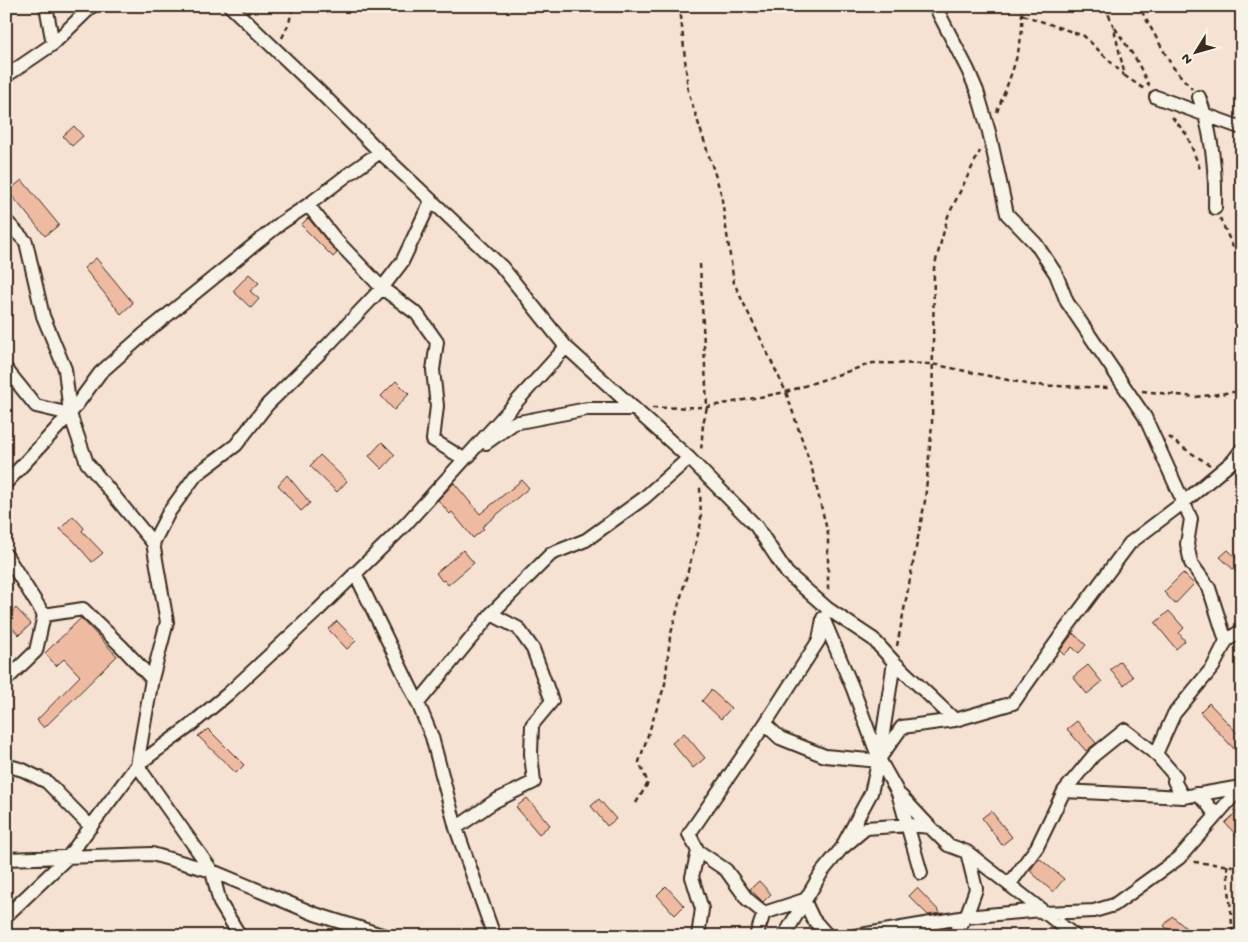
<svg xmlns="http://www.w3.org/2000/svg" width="1248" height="942" viewBox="0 0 1248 942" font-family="'Gochi Hand',sans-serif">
	<rect width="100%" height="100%" fill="#f5e2d3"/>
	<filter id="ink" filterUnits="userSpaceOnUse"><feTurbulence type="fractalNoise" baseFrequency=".02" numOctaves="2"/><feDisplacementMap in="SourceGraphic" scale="10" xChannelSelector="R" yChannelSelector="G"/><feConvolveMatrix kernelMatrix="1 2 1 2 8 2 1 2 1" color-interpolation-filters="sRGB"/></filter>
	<g filter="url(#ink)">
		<path fill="#efbaa2" stroke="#3b2a1e" d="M 74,126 L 83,136 L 72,146 L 63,136 Z
			M 22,180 L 59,225 L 45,236 L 8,191 Z
			M 308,218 L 337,253 L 333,257 L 301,225 Z
			M 96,258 L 133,303 L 121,314 L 84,268 Z
			M 249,274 L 259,283 L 250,291 L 259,299 L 251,308 L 233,291 Z
			M 396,381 L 409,394 L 394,410 L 381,396 Z
			M 382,442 L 395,455 L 382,469 L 369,456 Z
			M 320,455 L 347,481 L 337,492 L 310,466 Z
			M 287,475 L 310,503 L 301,511 L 278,485 Z
			M 522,480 L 529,488 L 482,527 L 484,529 L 473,538 L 452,512 L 450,514 L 438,500 L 454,483 L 480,514 Z
			M 73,516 L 84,528 L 82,531 L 103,553 L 92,562 L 73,540 L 60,529 Z
			M 463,550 L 474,563 L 448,585 L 444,580 L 442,581 L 436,573 Z
			M 1228,550 L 1242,563 L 1242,568 L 1237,573 L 1220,557 Z
			M 1183,573 L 1194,584 L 1175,604 L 1164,592 Z
			M 16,608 L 31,624 L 19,635 L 6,621 L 6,618 Z
			M 1169,611 L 1184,628 L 1179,633 L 1185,641 L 1176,649 L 1155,623 Z
			M 81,618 L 117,656 L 44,728 L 37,720 L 80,676 L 64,659 L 56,666 L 45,653 Z
			M 337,621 L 356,641 L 347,649 L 328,629 Z
			M 1073,633 L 1086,645 L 1079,653 L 1072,647 L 1064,655 L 1060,651 Z
			M 1120,661 L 1133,677 L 1124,685 L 1110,670 Z
			M 1088,665 L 1102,682 L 1087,694 L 1073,677 Z
			M 711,690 L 731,708 L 721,719 L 702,701 Z
			M 1209,703 L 1242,738 L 1242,743 L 1235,750 L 1200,712 Z
			M 1077,721 L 1096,743 L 1086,751 L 1067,729 Z
			M 208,729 L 244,765 L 236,773 L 198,736 Z
			M 684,733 L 705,758 L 693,768 L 672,743 Z
			M 527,798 L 550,825 L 539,834 L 516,807 Z
			M 599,799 L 616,819 L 607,826 L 591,806 Z
			M 1242,807 L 1242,841 L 1225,823 Z
			M 991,811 L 1012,837 L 1002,845 L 982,818 Z
			M 1039,858 L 1064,879 L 1053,892 L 1030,871 Z
			M 759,881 L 771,894 L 763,902 L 750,889 Z
			M 666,886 L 684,906 L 675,915 L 657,895 Z
			M 917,888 L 941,913 L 928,915 L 909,896 Z
			M 1172,916 L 1195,936 L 1176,936 L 1164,926 Z"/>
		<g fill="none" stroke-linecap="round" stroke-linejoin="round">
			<defs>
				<path id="minor" d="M 46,6 L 53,44
					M 230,6 L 320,92 L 380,152 L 502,267 L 566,347 L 689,458 L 756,526 L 787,573 L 828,609 L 873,639 L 894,662 L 955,720
					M 935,6 L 968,70 L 977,91 L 989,132 L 1007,214 L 1036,244 L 1056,274 L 1067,302 L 1145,417 L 1191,519 L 1187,544 L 1191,563 L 1209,588 L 1226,641
					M 6,76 L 53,44 L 92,6
					M 1156,97 L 1242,128
					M 1199,97 C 1212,132 1216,171 1215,208
					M 308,205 L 336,240 L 382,288 L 417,314 L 437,342 L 433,370 L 437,406 L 433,440 L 464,459 L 470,455
					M 6,221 L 26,242 L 43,316 L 65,369 L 70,414 L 87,463 L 153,543 L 167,622 L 152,679 L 137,765 L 68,857 L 6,916
					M 6,369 L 36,406 L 70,414
					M 486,443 L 514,423 L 587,409 L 633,409
					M 6,483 L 70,414 L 100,373 L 143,335 L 281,223 L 308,205 L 346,176 L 380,152
					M 153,543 L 169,512 L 196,475 L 236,445 L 267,405 L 328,345 L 382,288 L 402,262 L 431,201
					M 6,555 L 44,615 L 36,651 L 6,680
					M 355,573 L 418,703 L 432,737 L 456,828 L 494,936
					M 44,615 L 83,609 L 122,647 L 152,679
					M 823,618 L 853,689 L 879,759 L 898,793 L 921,873
					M 418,703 L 491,614 L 551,554 L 586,540 L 644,498 L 689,458
					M 765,724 L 780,738 L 825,756 L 879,761
					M 1156,754 L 1174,714 L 1213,667 L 1226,641 L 1242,630
					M 879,759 L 902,727 L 955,720 L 1013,703 L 1065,630 L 1130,543 L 1184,502 L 1233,461 L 1242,449
					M 6,765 L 23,770 L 47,782 L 91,827
					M 1064,791 L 1094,755 L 1125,730 L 1156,754 L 1176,777 L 1174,781 L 1183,797
					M 1196,794 L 1204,800 L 1216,815
					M 901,796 L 930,827
					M 456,828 L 495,801 L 534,782 L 531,754 L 532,725 L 552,701 L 533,649 L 518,628 L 491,614
					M 844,843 L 871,793 L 879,759 L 894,662
					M 698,851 L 726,870 L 747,899 L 764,913
					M 6,859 L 152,854 L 212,871 L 315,914 L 385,936
					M 1009,885 L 1037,847 L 1064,791 L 1183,797 L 1241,787
					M 1044,913 L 1094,911 L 1114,905 L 1179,858 L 1242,786
					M 240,936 L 220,903 L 212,871 L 137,765 L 186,729 L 229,693 L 318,610 L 406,524 L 566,347
					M 698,936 L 702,909 L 692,877 L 698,851 L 689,834 L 765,724 L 819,640 L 823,619
					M 756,936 L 764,913 L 804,900 L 813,919 L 828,936
					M 784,936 L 822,872 L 841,849 L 866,828 L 909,825 L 930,827 L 948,845 L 967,852 L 1075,936
					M 855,936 L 966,917 L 976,889 L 967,852
					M 953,936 L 966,917 L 1041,910"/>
			</defs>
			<use href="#minor" stroke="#3b2a1e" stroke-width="16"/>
			<path stroke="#3b2a1e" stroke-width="2.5" stroke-dasharray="5 4" stroke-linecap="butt" d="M 680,6 L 688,91 L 721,193 L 734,283 L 786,392 L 812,469 L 828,534 L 828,592
				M 1105,6 L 1113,25 L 1125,76 L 1146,90
				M 1134,6 L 1142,12 L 1172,66 L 1192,89
				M 1023,15 L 1084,36 L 1124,75
				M 1115,28 L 1137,61 L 1149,86
				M 282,38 L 289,23 L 293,6
				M 997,112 C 1009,79 1027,42 1021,6
				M 1172,117 L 1187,135 L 1200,169
				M 1220,218 L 1237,256 L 1242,260
				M 700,264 L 707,407 L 703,424 L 701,452
				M 1142,391 L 1195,397 L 1242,391
				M 652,408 L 707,407 L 786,392 L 873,363 L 932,364 L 1032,385 L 1109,388
				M 1169,437 L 1182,447 L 1210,465
				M 897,646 L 925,501 L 932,424 L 934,268 L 948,216 L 980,151
				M 636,803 L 648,783 L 639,762 L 665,684 L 670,637 L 701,523 L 700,487
				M 1194,862 L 1242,867
				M 1227,865 L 1233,936"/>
			<use href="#minor" stroke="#f7f3e8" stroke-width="12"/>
		</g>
	</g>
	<rect width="1248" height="942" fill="none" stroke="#f7f3e8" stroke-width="25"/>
	<rect x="12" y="12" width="1223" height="917" fill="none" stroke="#3b2a1e" stroke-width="2" filter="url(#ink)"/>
	<g transform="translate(1196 52) rotate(233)" stroke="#f7f3e8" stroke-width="4" paint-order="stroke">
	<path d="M0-4L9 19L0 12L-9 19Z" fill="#3b2a1e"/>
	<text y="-8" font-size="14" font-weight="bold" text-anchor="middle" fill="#3b2a1e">N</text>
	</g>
</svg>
